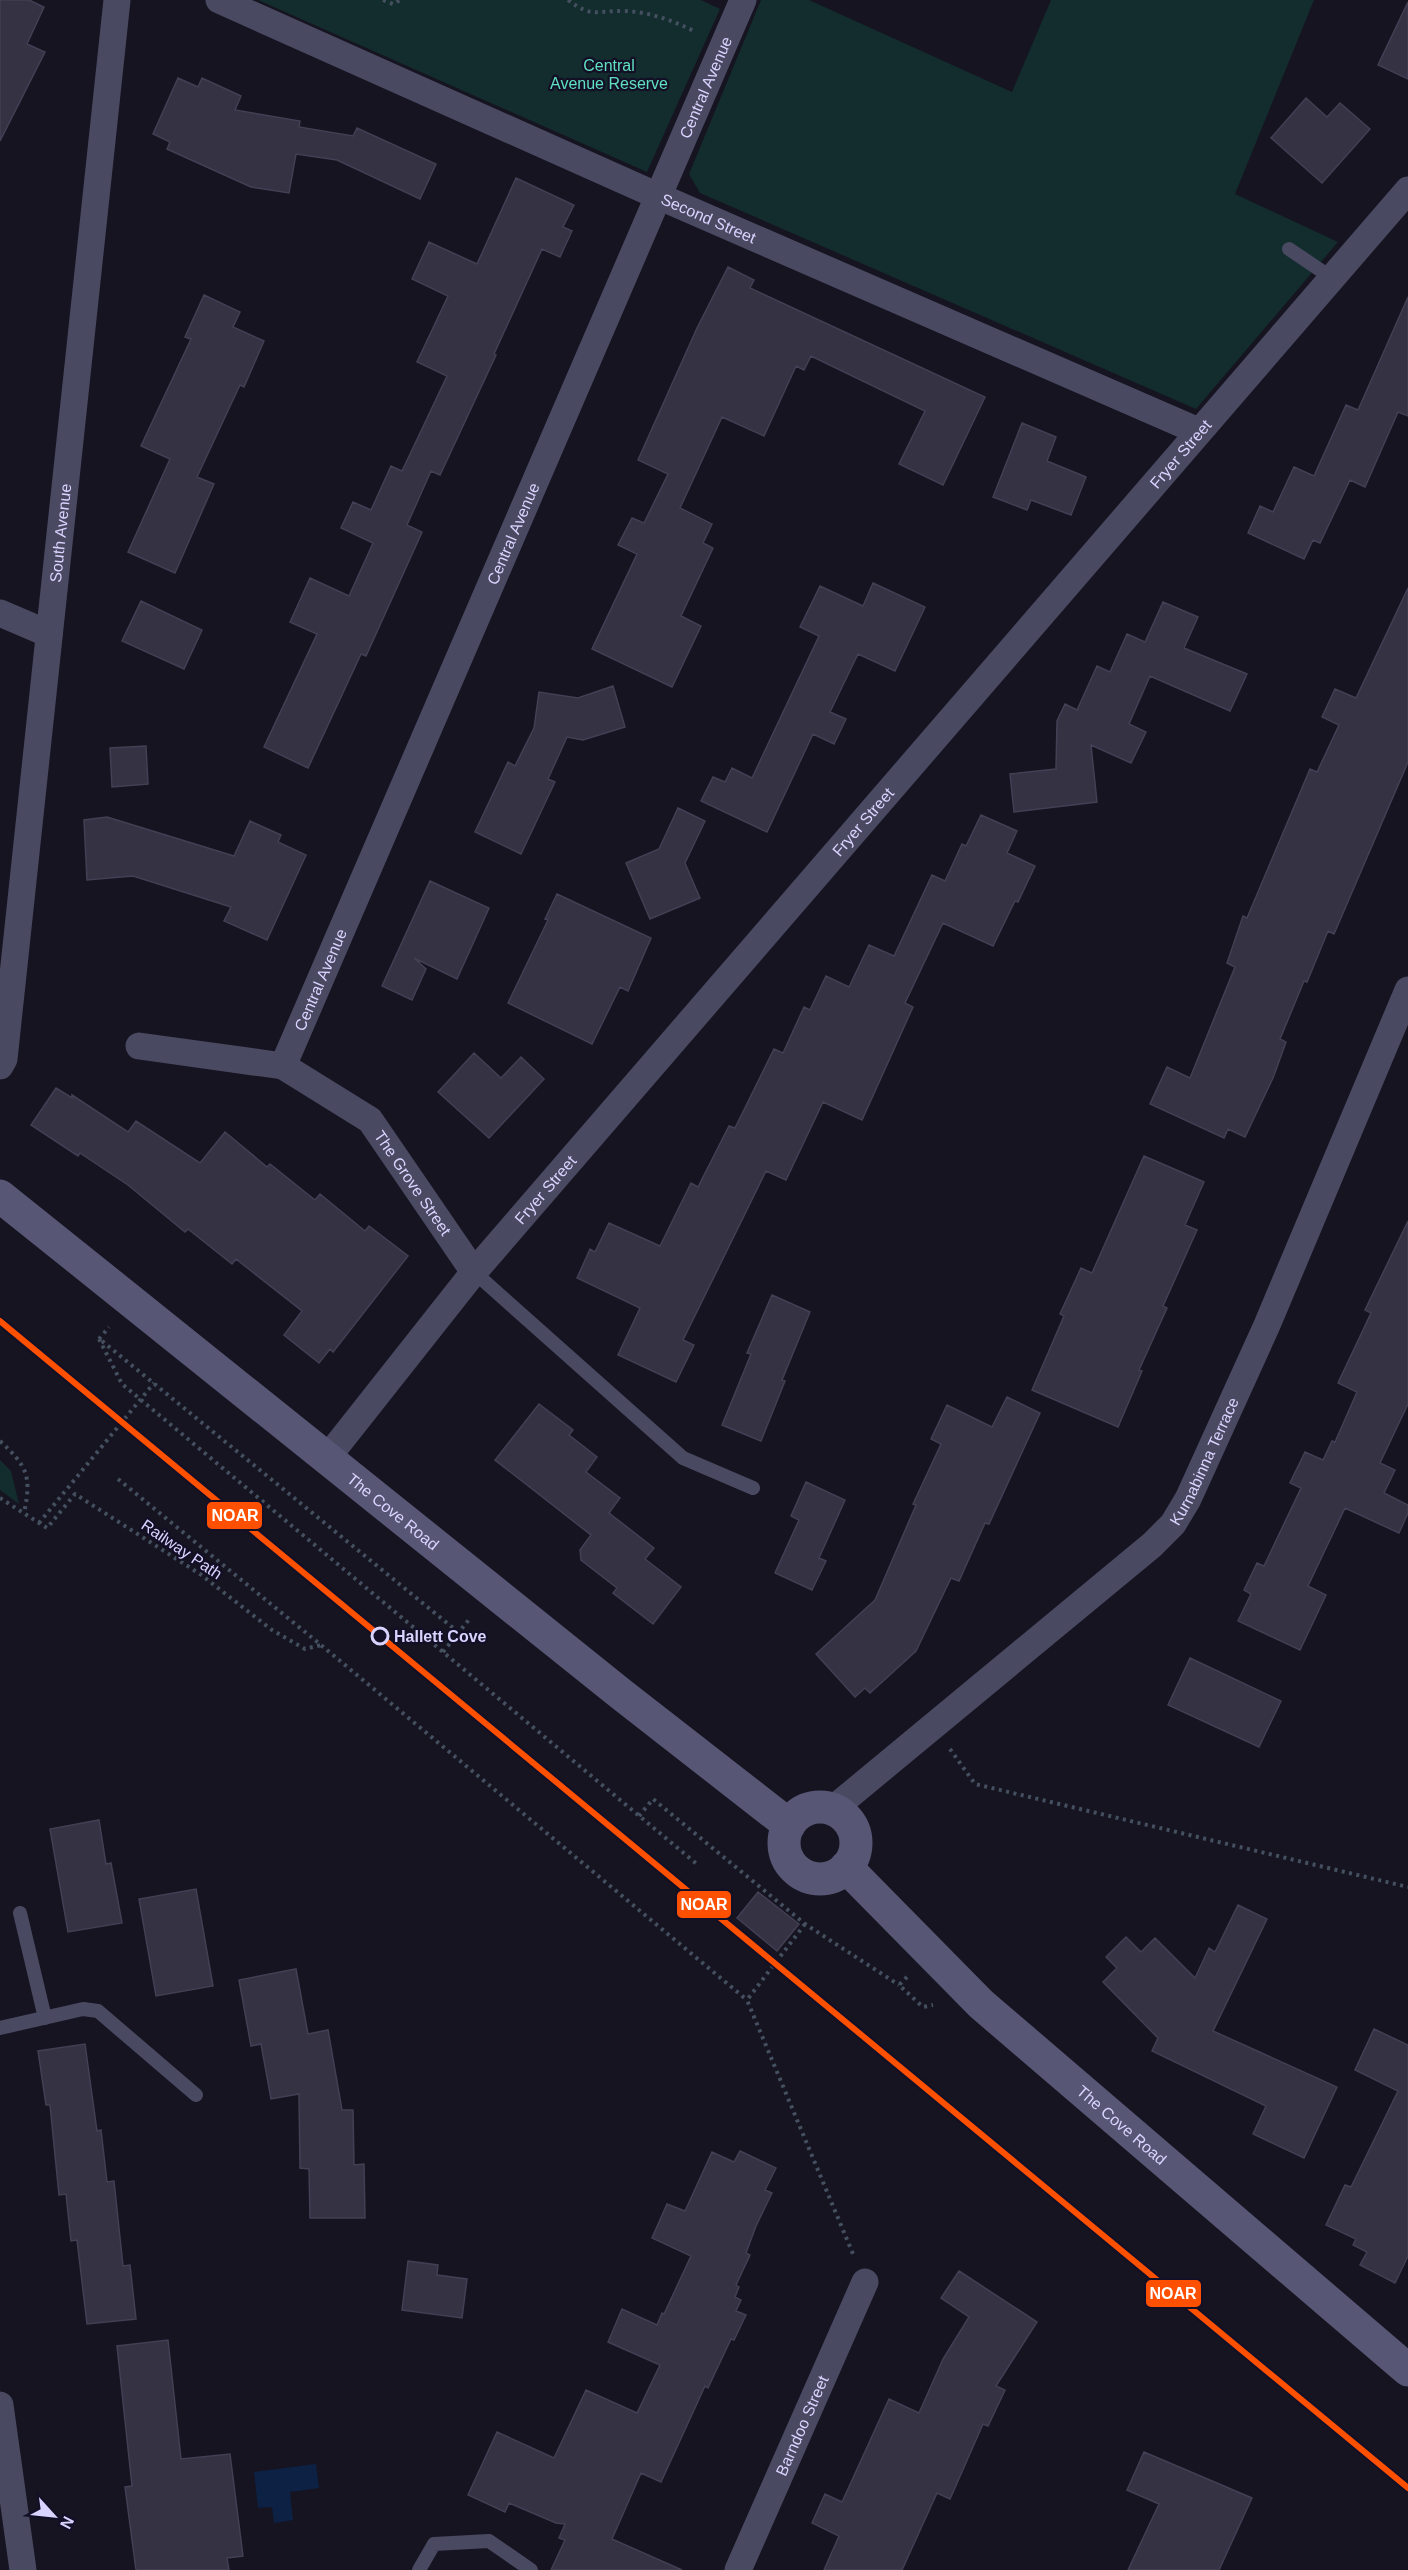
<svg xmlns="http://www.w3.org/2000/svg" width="1408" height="2570" viewBox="0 0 1408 2570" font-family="Helvetica,sans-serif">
	<rect width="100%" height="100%" fill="#161421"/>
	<path fill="#132c2d" d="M 258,0 L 701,0 L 720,9 L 647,172 Z
		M 761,0 L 809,0 L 1012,92 L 1051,0 L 1314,0 L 1235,194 L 1338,242 L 1196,409 L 700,193 L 689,174 Z
		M 0,1460 L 11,1471 L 19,1504 L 0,1490 Z"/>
	<path fill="#0d2144" d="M 316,2464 L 319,2488 L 290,2492 L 293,2520 L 274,2523 L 272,2507 L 258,2508 L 254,2472 Z"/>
	<path fill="#343243" stroke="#433f54" stroke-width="1.5" d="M 0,0 L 29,0 L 44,7 L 27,44 L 45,52 L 0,141 Z
		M 1408,2 L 1408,79 L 1378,65 Z
		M 178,78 L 198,87 L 202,78 L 241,96 L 235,110 L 300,121 L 299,127 L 353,136 L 357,128 L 436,164 L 420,199 L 337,160 L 296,154 L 289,193 L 251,187 L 167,149 L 170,142 L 153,134 Z
		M 1306,98 L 1327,117 L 1340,103 L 1370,129 L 1322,183 L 1271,138 Z
		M 516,178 L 574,205 L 563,227 L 572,231 L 560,257 L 542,249 L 494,354 L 496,355 L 440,475 L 431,471 L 407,525 L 422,532 L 366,656 L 361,654 L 308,768 L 264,747 L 317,634 L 290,622 L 310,578 L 349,596 L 373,543 L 341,528 L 353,502 L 371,510 L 391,466 L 402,471 L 447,376 L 417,362 L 448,296 L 412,279 L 429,242 L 477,264 Z
		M 728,267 L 754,280 L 750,288 L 985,397 L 943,485 L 899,464 L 925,411 L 811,356 L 804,370 L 796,366 L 764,436 L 722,417 L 680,508 L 712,524 L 703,543 L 713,548 L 681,616 L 701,626 L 672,687 L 592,649 L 637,554 L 618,545 L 632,518 L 644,523 L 668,474 L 638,460 L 697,328 Z
		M 204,295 L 240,312 L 233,327 L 264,341 L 244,387 L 240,385 L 197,477 L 214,484 L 175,573 L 128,552 L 170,459 L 141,446 L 191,339 L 185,337 Z
		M 1408,297 L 1408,416 L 1398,412 L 1365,487 L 1350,480 L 1320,543 L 1313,540 L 1304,559 L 1248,533 L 1260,506 L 1273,512 L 1294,467 L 1314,476 L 1346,405 L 1358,410 Z
		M 1022,423 L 1056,437 L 1047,461 L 1086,477 L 1071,515 L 1031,500 L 1027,510 L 993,497 Z
		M 873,583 L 925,607 L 895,671 L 858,654 L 830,712 L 846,719 L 834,744 L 813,734 L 767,832 L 701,801 L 713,777 L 725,782 L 732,768 L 752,778 L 819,636 L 800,627 L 820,586 L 863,606 Z
		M 1408,588 L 1408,762 L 1334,934 L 1328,931 L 1307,982 L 1304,981 L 1280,1039 L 1286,1042 L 1273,1078 L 1245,1137 L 1228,1129 L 1224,1138 L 1150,1104 L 1167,1067 L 1190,1078 L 1235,967 L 1227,963 L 1243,916 L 1247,918 L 1310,769 L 1317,772 L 1339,725 L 1322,717 L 1335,689 L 1356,698 Z
		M 141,601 L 202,630 L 184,669 L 122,641 Z
		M 1163,602 L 1198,617 L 1184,648 L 1247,674 L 1230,711 L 1150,676 L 1129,724 L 1146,732 L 1131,763 L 1091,745 L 1097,802 L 1014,812 L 1010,774 L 1056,769 L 1057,721 L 1065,704 L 1077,710 L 1097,666 L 1110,672 L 1127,634 L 1145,642 Z
		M 613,686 L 625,727 L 583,740 L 567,737 L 548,779 L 555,782 L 521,854 L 475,832 L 508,762 L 515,766 L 534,728 L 539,692 L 578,698 Z
		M 146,746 L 148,784 L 112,787 L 110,748 Z
		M 678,808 L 705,821 L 685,863 L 700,898 L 650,919 L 626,863 L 659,849 Z
		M 981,815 L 1017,831 L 1007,853 L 1035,866 L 1018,902 L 1015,901 L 993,946 L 943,923 L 905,1003 L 913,1007 L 862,1120 L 823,1102 L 786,1180 L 766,1171 L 683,1340 L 694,1345 L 676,1382 L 618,1355 L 640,1308 L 577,1278 L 590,1249 L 595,1252 L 609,1223 L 660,1246 L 691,1183 L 698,1187 L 729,1126 L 735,1128 L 774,1049 L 783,1053 L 804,1007 L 810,1010 L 826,976 L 849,987 L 869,945 L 894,956 L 932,875 L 945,881 L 962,844 L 966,846 Z
		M 107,817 L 234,856 L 250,821 L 281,835 L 278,842 L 306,855 L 267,940 L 224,921 L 231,907 L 133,876 L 87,880 L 84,820 Z
		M 430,881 L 489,908 L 457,979 L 414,958 L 426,969 L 412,1000 L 382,986 Z
		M 557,894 L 651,938 L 628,991 L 620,987 L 592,1044 L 508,1003 L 548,920 L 545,919 Z
		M 474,1053 L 501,1078 L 521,1057 L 544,1079 L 489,1138 L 438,1092 Z
		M 56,1088 L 72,1098 L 72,1095 L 128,1132 L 136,1121 L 200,1163 L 225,1132 L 267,1167 L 270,1164 L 315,1200 L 320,1194 L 365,1231 L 369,1226 L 408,1256 L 333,1352 L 330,1349 L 319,1363 L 284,1335 L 302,1311 L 236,1259 L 232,1264 L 188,1229 L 185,1232 L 128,1185 L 80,1153 L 78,1156 L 31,1125 Z
		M 1144,1156 L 1204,1182 L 1185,1225 L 1197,1230 L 1163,1306 L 1167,1308 L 1139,1370 L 1142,1371 L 1118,1427 L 1032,1390 L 1064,1316 L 1060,1314 L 1081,1268 L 1092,1273 Z
		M 1408,1221 L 1408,1404 L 1380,1463 L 1395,1470 L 1384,1493 L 1408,1505 L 1408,1513 L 1399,1533 L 1345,1508 L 1308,1586 L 1326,1595 L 1300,1650 L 1238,1621 L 1251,1594 L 1244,1590 L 1257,1563 L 1264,1566 L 1301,1488 L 1290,1483 L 1305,1452 L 1323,1460 L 1332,1441 L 1335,1442 L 1357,1392 L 1338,1383 L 1371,1313 L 1365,1310 Z
		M 772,1295 L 810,1312 L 782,1380 L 785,1381 L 761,1441 L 722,1425 L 751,1354 L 747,1353 Z
		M 1007,1397 L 1040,1413 L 989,1524 L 985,1523 L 959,1581 L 951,1578 L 916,1651 L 870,1693 L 865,1688 L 855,1697 L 816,1654 L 875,1600 L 916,1505 L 913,1504 L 941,1444 L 931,1439 L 947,1405 L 992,1427 Z
		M 539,1404 L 573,1430 L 569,1435 L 597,1457 L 586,1472 L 620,1498 L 609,1513 L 654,1548 L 645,1559 L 681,1587 L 653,1624 L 613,1593 L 617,1588 L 581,1560 L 580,1550 L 591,1535 L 495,1460 Z
		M 806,1482 L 845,1500 L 819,1558 L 826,1561 L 812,1590 L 775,1573 L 799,1520 L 791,1516 Z
		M 1190,1658 L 1281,1701 L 1259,1747 L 1168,1705 Z
		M 99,1820 L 106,1864 L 111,1863 L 122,1923 L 68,1932 L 50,1829 Z
		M 196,1889 L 213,1986 L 156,1996 L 139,1899 Z
		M 758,1892 L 799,1924 L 777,1951 L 737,1918 Z
		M 1238,1905 L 1267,1919 L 1213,2031 L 1337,2087 L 1304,2158 L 1253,2134 L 1266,2106 L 1152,2051 L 1158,2038 L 1103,1982 L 1117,1968 L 1106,1957 L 1126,1937 L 1141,1952 L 1155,1938 L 1195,1978 L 1209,1948 L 1215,1952 Z
		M 296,1969 L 308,2034 L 328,2030 L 342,2110 L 353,2110 L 354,2165 L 364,2164 L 365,2218 L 310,2218 L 309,2169 L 300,2168 L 299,2094 L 271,2099 L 261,2044 L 251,2046 L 239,1980 Z
		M 1374,2029 L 1408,2045 L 1408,2256 L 1395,2283 L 1360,2265 L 1367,2252 L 1353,2245 L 1356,2239 L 1326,2225 L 1345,2185 L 1351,2187 L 1398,2091 L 1355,2070 Z
		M 85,2044 L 97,2131 L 101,2130 L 107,2182 L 114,2181 L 123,2266 L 130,2265 L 136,2319 L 87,2324 L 77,2240 L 71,2241 L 66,2194 L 59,2195 L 50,2105 L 46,2105 L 38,2051 Z
		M 740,2151 L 776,2168 L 765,2190 L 772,2193 L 756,2226 L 746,2253 L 750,2255 L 736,2285 L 739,2287 L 735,2297 L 741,2300 L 736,2311 L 746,2315 L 734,2340 L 731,2339 L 708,2388 L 705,2386 L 661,2482 L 641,2473 L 612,2539 L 682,2570 L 551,2570 L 565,2540 L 559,2538 L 565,2524 L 556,2523 L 509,2503 L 505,2512 L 468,2495 L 497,2432 L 554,2458 L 586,2390 L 637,2413 L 660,2365 L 608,2342 L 622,2309 L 657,2325 L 662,2313 L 664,2314 L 691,2256 L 652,2238 L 667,2204 L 685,2211 L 712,2152 L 734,2162 Z
		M 408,2261 L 438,2265 L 437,2275 L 467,2279 L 462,2318 L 402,2310 Z
		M 959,2271 L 1037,2322 L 996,2386 L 1005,2390 L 988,2426 L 983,2424 L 950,2499 L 937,2493 L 902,2570 L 824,2570 L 839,2536 L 812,2523 L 825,2494 L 842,2502 L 889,2399 L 919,2413 L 943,2359 L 969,2317 L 941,2298 Z
		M 168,2340 L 181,2459 L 230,2454 L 243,2556 L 227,2558 L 229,2570 L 136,2570 L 125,2487 L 132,2486 L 117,2346 Z
		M 1144,2452 L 1252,2498 L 1219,2570 L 1128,2570 L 1159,2504 L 1127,2490 Z"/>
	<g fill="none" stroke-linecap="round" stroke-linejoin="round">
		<path stroke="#44505f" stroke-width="4" stroke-dasharray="3 4.5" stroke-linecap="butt" d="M 383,0 L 393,4 L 400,0
			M 568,0 C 593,19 597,10 625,11 C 650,12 674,21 696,32
			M 99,1339 L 122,1384 L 698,1865
			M 99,1339 L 109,1327
			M 102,1341 L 458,1632
			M 0,1441 C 27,1466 32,1476 24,1513
			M 118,1479 L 321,1645 L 747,2000
			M 0,1498 L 47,1528 L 75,1494 L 200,1574 L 272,1630 L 305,1649 L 321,1645
			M 443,1652 L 471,1617
			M 950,1749 L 975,1784 L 1408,1887
			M 639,1816 L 653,1799 L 805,1924 L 899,1985
			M 805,1924 L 747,2000 L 853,2254
			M 907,1977 L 899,1985 L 923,2007 L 933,2005"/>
		<path stroke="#4a4962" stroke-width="14" d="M 1289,249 L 1332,278
			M 474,1272 L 683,1458 L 753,1488
			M 20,1913 L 45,2018
			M 0,2028 L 83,2009 L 98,2011 L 196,2095
			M 419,2570 L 434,2544 L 489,2541 L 531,2570"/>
		<g stroke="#4a4962" stroke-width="27">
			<path id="s1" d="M 219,0 L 658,196 L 1198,431"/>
			<path d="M 0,613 L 49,634"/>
			<path id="s2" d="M 139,1046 L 283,1066 L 370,1120 L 474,1272"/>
			<path id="s3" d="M 0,1066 L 4,1059 L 117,0"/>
			<path id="s4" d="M 283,1066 L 743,0"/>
			<path id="s5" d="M 327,1458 L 474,1272 L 1408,190"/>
			<path id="s6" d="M 833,1809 L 1152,1545 L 1173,1524 L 1188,1499 L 1267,1325 L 1408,990"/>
			<path d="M 0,2405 L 23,2570"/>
			<path id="s7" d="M 738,2570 L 865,2282"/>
		</g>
		<g stroke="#575674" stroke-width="33">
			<path id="s8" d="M 0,1196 L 621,1694 L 789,1825"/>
			<circle cx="820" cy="1843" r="36"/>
			<path id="s9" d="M 846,1867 L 981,2004 L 1408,2370"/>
		</g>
		<path stroke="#44505f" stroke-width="4" stroke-dasharray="3 4.5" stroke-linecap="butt" d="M 39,1523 L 154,1383"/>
		<defs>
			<path id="rail-1" d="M 0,1321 L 1408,2488"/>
		</defs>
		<use href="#rail-1" stroke="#130f26" stroke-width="10"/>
		<use href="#rail-1" stroke="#fe5000" stroke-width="6"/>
	</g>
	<circle fill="#130f26" stroke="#d9d4ff" stroke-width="3" cx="380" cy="1636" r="8"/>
	<g text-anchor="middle" stroke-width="4.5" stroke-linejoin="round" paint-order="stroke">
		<g font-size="16" fill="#5fe0c0" stroke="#130f26">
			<text x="609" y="71">Central<tspan x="609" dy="18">Avenue Reserve</tspan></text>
		</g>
		<g font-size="16" fill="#d9d4ff" stroke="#130f26">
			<text dy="6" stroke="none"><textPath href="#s4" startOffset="1066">Central Avenue</textPath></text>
			<text dy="6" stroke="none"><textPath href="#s1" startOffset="536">Second Street</textPath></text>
			<text dy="6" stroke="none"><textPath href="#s5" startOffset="1318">Fryer Street</textPath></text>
			<text dy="6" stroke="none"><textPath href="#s3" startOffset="537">South Avenue</textPath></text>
			<text dy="6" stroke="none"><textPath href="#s4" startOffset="580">Central Avenue</textPath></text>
			<text dy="6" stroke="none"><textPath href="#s5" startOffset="832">Fryer Street</textPath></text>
			<text dy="6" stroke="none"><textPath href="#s4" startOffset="94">Central Avenue</textPath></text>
			<text dy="6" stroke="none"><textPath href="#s2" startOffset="324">The Grove Street</textPath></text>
			<text dy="6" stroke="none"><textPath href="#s5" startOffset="346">Fryer Street</textPath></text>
			<text dy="6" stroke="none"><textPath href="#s6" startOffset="514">Kurnabinna Terrace</textPath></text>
			<text dy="6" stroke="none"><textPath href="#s8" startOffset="504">The Cove Road</textPath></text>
			<text transform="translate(182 1549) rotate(34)" y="6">Railway Path</text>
			<text dy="6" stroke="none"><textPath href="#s9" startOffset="378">The Cove Road</textPath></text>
			<text dy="6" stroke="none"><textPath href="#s7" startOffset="158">Barndoo Street</textPath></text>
		</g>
		<g font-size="16" font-weight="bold" fill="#d9d4ff" stroke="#130f26" text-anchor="start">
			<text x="394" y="1642">Hallett Cove</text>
		</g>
	</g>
	<g stroke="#130f26" stroke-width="2">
		<rect x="206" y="1501" width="57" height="29" rx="6" fill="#fe5000"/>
		<rect x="676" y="1890" width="56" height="29" rx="6" fill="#fe5000"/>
		<rect x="1145" y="2279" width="57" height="29" rx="6" fill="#fe5000"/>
	</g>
	<g font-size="16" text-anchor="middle" font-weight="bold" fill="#fff">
		<text x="235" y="1521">NOAR</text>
		<text x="704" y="1910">NOAR</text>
		<text x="1173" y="2299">NOAR</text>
	</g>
	<g transform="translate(54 2516) rotate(117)" stroke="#130f26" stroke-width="4.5" paint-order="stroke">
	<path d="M0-4.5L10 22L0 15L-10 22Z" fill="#d9d4ff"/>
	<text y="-9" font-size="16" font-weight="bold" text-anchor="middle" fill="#d9d4ff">N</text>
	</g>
</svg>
